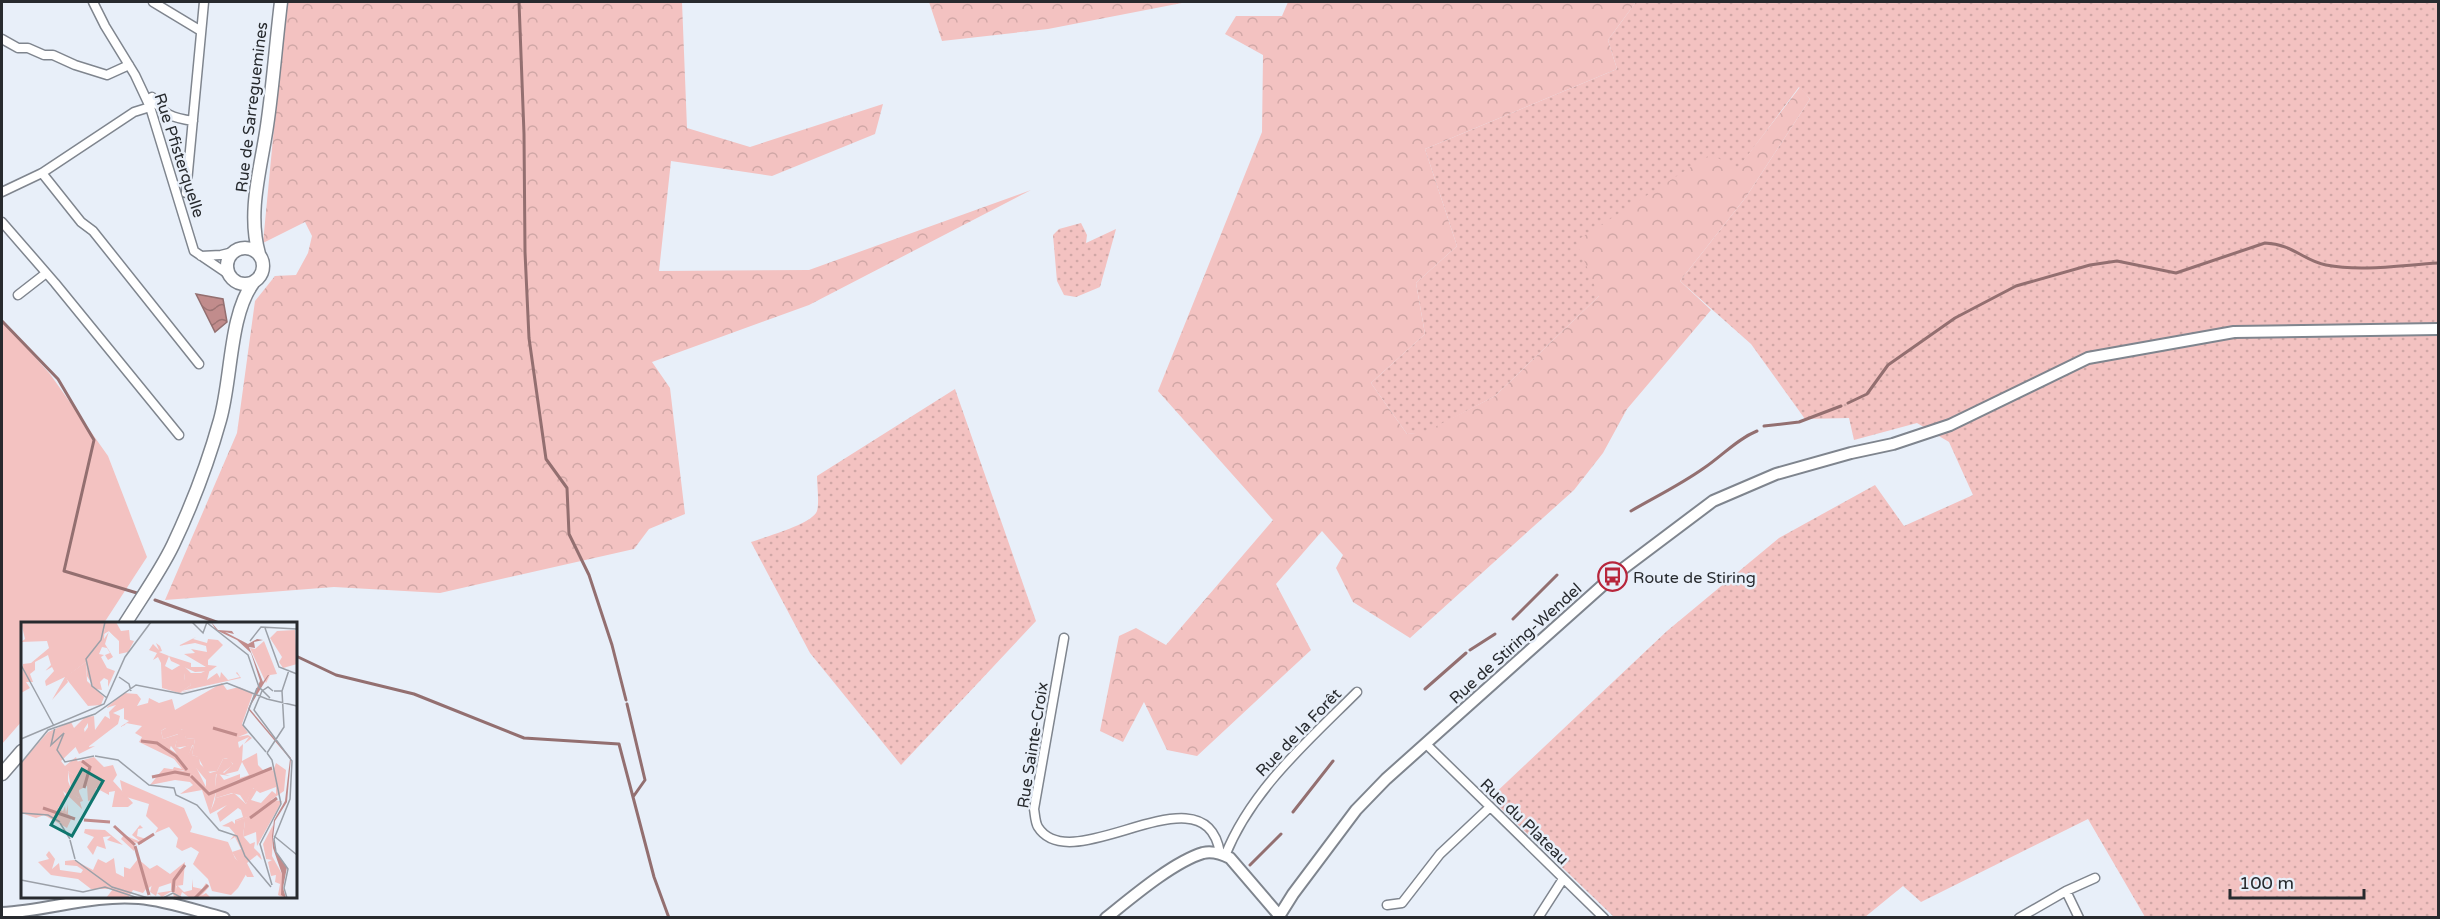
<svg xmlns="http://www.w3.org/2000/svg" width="2440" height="919" viewBox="0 0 2440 919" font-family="'Varela Round',sans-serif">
	<defs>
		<pattern id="grass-dots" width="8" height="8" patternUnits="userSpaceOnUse" patternTransform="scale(1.5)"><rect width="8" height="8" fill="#f3c2c1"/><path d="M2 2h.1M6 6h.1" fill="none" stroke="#d0a7a6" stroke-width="1.8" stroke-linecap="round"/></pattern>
		<pattern id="forest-crowns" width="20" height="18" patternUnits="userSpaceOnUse" patternTransform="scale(1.5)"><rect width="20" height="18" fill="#f3c2c1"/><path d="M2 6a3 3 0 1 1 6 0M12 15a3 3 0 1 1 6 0" fill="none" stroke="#d0a7a6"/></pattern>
		<pattern id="water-waves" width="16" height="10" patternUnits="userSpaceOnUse" patternTransform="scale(1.5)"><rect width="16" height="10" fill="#c18c8c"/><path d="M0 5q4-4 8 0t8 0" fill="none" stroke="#9d7373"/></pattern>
	</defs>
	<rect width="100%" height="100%" fill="#e8eff9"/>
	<path fill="url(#grass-dots)" d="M 1636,2 L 2438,2 L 2438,917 L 2145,917 L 2088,819 L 1921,902 L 1903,886 L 1865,917 L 1614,917 L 1490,798 L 1667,631 L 1779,538 L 1875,485 L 1904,526 L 1973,495 L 1949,442 L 1917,423 L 1854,440 L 1849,418 L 1805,419 L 1751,344 L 1680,281 L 1746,197 L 1810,99 L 1799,87 L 1737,170 L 1599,296 L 1495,396 L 1425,433 L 1407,434 L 1371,383 L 1425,334 L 1416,283 L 1457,246 L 1425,149 L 1617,69 L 1608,40 Z
		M 1081,223 L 1087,235 L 1086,243 L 1116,229 L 1100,287 L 1076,297 L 1064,295 L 1057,281 L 1053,235 L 1059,229 Z
		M 955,389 L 1036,621 L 901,765 L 810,653 L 751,542 C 765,537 808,525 816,513 C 820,508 817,484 817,476 Z"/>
	<path fill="url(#forest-crowns)" d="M 286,2 L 682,2 L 687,128 L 750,147 L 883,104 L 875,134 L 772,176 L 671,161 L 659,271 L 809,270 L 1031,190 L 809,305 L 652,362 L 670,388 L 685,514 L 649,529 L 634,549 L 440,593 L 334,587 L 165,600 L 237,433 L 255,301 L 275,276 L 296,275 L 308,253 L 312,236 L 305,222 L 263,243 Z
		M 929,2 L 1187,2 L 1048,29 L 942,41 Z
		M 1288,2 L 1636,2 L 1608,40 L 1617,69 L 1425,149 L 1457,246 L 1416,283 L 1425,334 L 1371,383 L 1407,434 L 1425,432 L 1495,396 L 1599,296 L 1576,241 L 1711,154 L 1737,169 L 1800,87 L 1810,99 L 1746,197 L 1680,281 L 1711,310 L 1627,409 L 1603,453 L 1574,490 L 1410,638 L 1353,602 L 1336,568 L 1343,555 L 1322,531 L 1276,584 L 1311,650 L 1197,756 L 1167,750 L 1144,702 L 1123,742 L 1100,731 L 1119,636 L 1136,628 L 1166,645 L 1273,520 L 1158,391 L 1262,132 L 1263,55 L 1225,34 L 1236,16 L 1282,16 Z"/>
	<path fill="#f3c2c1" d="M 2,320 L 50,374 L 108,456 L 147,557 L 104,623 L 22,624 L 22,721 L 2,744 Z"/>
	<path fill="url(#water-waves)" stroke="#936f70" stroke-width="1.5" d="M 196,294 L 223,299 L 227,322 L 215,332 Z"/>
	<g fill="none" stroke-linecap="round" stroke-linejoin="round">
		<path stroke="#936f70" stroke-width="3" d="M 519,2 L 524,134 L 525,252 L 529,338 L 546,459 L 567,488 L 569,534 L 589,575 L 612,645 L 626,700
			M 2,321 L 58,379 L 94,440 L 64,571 L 137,593
			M 1848,403 L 1867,394 L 1888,365 L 1955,318 L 2016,286 L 2090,265 L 2117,261 L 2176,273 L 2265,243 C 2293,244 2304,261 2326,265 C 2362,272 2402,265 2438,263
			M 1764,426 L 1799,422 L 1841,406
			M 1631,511 C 1655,497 1680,485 1704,468 C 1722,456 1737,439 1757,431
			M 155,600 L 222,624
			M 1513,619 L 1557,575
			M 1470,650 L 1495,634
			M 296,656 L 336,675 L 414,694 L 524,738 L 619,744 L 633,797
			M 1425,689 L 1466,653
			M 627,704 L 645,780 L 633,797 L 654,877 L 669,918
			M 1293,812 L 1333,761
			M 1250,865 L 1281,834"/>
		<defs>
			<path id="minor" d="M 93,2 L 105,26 L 135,75 L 150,107 L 194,251 L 228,274
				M 153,2 L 201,31
				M 2,39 L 18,48 L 28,48 L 44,55 L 53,55 L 75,65 L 107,75 L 129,65
				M 147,100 L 152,97 C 162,115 174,118 193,121
				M 42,173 L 81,222 L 93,231 L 199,364
				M 2,192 L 42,173 L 134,112 L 150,107
				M 186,193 L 204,2
				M 2,222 L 55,283 L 179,435
				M 201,256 L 221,255 L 233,252
				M 18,295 L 45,274
				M 1064,638 L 1034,809 C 1035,814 1035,822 1038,827 C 1072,881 1205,764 1220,853
				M 1426,744 L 1604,918
				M 1225,856 C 1251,790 1308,741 1357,692
				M 2066,891 L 2079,918
				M 1387,905 L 1402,903 L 1440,854 L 1490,807
				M 1538,918 L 1563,879
				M 2019,918 L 2066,891 L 2095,878"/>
			<path id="tertiary" d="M 2,913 C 47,911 93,894 139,898 C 165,900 197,911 224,918
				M 1106,918 C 1131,898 1173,862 1203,853 C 1212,851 1222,854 1230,858 L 1278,914
				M 1278,918 L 1293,894 L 1356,810 L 1386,779 L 1612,577 L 1713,501 L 1776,474 L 1851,453 L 1893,444 L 1950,425 L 2088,358 L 2234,332 L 2438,329"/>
			<path id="secondary" d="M227 266a18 18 0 1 1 36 0a18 18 0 1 1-36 0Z
				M 259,254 C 247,212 261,168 267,126 C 273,85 276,43 281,2
				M 125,624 C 141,598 160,572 173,545 C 192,505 208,463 220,420 C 232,378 229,316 253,283
				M 2,774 L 22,751"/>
		</defs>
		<use href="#minor" stroke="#7f858e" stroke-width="11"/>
		<use href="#tertiary" stroke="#7f858e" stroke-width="14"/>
		<use href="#secondary" stroke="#7f858e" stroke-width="15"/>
		<use href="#minor" stroke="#fff" stroke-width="8"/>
		<use href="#tertiary" stroke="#fff" stroke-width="10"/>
		<use href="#secondary" stroke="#fff" stroke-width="12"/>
	</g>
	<defs>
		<symbol id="bus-ring" viewBox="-11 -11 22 22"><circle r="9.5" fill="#e8eff9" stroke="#b7253b" stroke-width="1.5"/><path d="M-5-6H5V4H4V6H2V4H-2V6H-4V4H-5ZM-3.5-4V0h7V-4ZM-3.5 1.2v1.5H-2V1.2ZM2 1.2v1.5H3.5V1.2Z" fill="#b7253b"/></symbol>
	</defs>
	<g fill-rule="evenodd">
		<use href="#bus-ring" x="1596" y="560" width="33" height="33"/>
	</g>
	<g text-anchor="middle" stroke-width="5" stroke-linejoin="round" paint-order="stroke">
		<g font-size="16" fill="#272a2e" stroke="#e8eff9">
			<text transform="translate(251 107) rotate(-83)" y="6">Rue de Sarreguemines</text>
			<text transform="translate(180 155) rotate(72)" y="6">Rue Pfisterquelle</text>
			<text transform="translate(1515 643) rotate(-42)" y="6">Rue de Stiring-Wendel</text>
			<text transform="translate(1298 732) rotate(-46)" y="6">Rue de la Forêt</text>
			<text transform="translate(1032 745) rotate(-81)" y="6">Rue Sainte-Croix</text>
			<text transform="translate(1525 821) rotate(44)" y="6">Rue du Plateau</text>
		</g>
		<g font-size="16" fill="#272a2e" stroke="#e8eff9" text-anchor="start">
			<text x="1633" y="583">Route de Stiring</text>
		</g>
	</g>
	<g transform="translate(21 622)">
		<rect width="276" height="276" fill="#e8eff9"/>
		<path d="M 135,21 L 139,24 L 141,29 L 138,30 L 148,34 L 144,44 L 151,48 L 161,42 L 170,51 L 163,51 L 164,59 L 169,59 L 170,63 L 160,70 L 176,67 L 158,71 L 141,66 L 140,41 L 137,35 L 132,38 L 136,31 L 128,28 L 132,22 L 138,28 ZM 147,92 L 150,93 L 146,103 L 163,108 L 165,116 L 174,117 L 171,133 L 178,135 L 179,142 L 189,151 L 196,149 L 202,137 L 208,136 L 212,143 L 201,151 L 209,154 L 195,152 L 194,166 L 185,165 L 185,158 L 166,135 L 172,123 L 154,126 L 157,112 L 142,117 L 140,109 L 145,106 L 139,108 L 136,101 ZM 70,101 L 68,125 L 74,124 L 58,132 L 54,124 ZM 139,123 L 150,123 L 149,127 L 158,133 L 183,168 L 197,168 L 220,156 L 195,170 L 190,188 L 195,176 L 213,171 L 225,182 L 231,166 L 236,168 L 230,178 L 230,194 L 215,199 L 224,199 L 222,214 L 229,222 L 234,220 L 233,226 L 239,232 L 241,238 L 236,233 L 226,241 L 233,255 L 226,255 L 211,230 L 220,227 L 214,215 L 209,218 L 214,212 L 208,205 L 201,204 L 211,199 L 214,202 L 214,198 L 222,195 L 220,188 L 217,186 L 199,200 L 196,191 L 206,183 L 189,192 L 181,168 L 159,172 L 172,163 L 169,160 L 154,158 L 129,163 L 143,146 L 163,149 L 152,131 ZM 73,135 L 83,145 L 92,143 L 96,153 L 92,159 L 112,181 L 107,185 L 91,185 L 94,169 L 88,170 L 88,173 L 75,166 L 74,177 L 67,179 L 66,164 L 58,168 L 58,176 L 51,172 L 47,149 L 52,153 L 55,140 ZM 252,203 L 251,234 L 261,252 L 263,276 L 257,273 L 259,262 L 254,260 L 255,253 L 250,254 L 247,240 L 251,238 L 245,237 L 242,222 ZM 64,207 L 84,208 L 102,223 L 86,218 L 90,214 L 82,215 L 85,227 L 76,224 L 72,233 L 66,225 L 73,215 L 63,211 ZM 28,229 L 34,237 L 31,247 L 38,241 L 39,248 L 60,251 L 62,248 L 56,244 L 44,243 L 44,239 L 53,238 L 72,248 L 77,237 L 85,241 L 93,236 L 95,251 L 103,255 L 103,245 L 109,247 L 117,237 L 129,247 L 132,263 L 126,267 L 131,276 L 125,267 L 122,271 L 112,268 L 107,276 L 85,276 L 92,267 L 70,267 L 57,257 L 30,253 L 17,240 L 28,237 L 25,233 ZM 171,257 L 172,265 L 181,267 L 185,261 L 188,265 L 180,274 L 185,271 L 190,276 L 169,276 L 161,270 L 159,276 L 143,276 L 153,275 L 151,269 L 141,275 L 136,271 L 155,268 L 156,263 L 163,270 L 171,268 Z" fill="#f3c2c1"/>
		<path d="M 0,0 L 84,0 L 83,17 L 89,8 L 95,16 L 88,9 L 84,22 L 92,35 L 87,38 L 84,33 L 89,31 L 86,26 L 81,25 L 78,32 L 83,33 L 80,35 L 86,46 L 94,49 L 87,65 L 87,58 L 83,56 L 79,60 L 81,68 L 74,67 L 66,54 L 65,40 L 45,55 L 47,60 L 31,78 L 44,55 L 25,64 L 24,59 L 33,49 L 31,45 L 24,49 L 30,43 L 27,33 L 14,40 L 14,48 L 9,52 L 12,60 L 5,60 L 9,66 L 0,71 L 2,42 L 10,41 L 28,26 L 26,19 L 0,20 L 4,17 ZM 274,8 L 276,42 L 262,46 L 258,40 L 261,35 L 249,16 L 256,9 ZM 175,15 L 172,17 L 186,21 L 187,17 L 197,18 L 202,23 L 187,38 L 187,43 L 196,44 L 189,49 L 174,50 L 150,39 L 148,34 L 170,41 L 170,45 L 185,45 L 163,32 L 174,31 L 170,27 L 186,30 L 185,24 L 174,21 L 157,24 ZM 201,61 L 206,68 L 218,65 L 232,71 L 221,102 L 227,111 L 217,115 L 227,113 L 231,116 L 223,122 L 228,115 L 217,120 L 218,126 L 222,122 L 221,139 L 236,131 L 237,143 L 243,149 L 250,146 L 252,149 L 255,141 L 265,148 L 263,169 L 250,178 L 261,179 L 236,224 L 235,210 L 222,215 L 224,199 L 215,199 L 229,194 L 230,178 L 240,181 L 251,169 L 255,172 L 255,165 L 239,171 L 232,166 L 225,182 L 219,173 L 211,171 L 195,176 L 193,183 L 195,170 L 220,156 L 197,168 L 183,168 L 150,124 L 138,123 L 155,133 L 164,145 L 169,156 L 162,152 L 166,148 L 151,149 L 153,145 L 161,147 L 153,137 L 118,120 L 121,115 L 114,111 L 121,104 L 105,101 L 104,103 L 99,105 L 108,99 L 103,97 L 103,86 L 92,91 L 99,94 L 97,102 L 67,125 L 67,101 L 63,107 L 65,115 L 40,139 L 44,144 L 55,135 L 59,146 L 53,154 L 47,149 L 47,159 L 52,172 L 58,176 L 55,163 L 62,179 L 59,180 L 61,187 L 42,169 L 45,176 L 37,186 L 42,189 L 44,184 L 45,191 L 47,182 L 47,192 L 51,195 L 46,206 L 23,193 L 15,196 L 0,191 L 0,141 L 27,110 L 50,100 L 53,106 L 64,95 L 73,94 L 74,108 L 84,94 L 89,97 L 88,90 L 95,83 L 85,86 L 103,71 L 116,72 L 120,77 L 116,84 L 127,81 L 128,76 L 138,81 L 151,77 L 154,88 ZM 147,104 L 150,107 L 147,114 L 150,109 L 151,113 L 152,108 L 161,107 L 165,116 L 174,117 L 171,133 L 177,135 L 185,150 L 196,149 L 194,165 L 185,165 L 174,143 L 177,138 L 167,135 L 172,121 L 159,127 L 154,125 L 158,112 L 142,117 L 140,109 ZM 206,136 L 212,142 L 203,151 L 200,148 L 201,153 L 217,149 L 221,140 L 228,153 L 219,156 L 219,152 L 203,158 L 196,149 L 202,137 ZM 99,158 L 163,186 L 171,205 L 169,210 L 207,220 L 214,236 L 227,249 L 217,266 L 210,273 L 191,269 L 187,257 L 172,242 L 178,230 L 170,225 L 161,229 L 155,225 L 157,216 L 148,205 L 134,211 L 137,206 L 125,194 L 128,182 L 102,174 ZM 119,203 L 122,206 L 117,207 L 116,214 L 125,217 L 133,212 L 120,222 L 113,220 L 113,229 L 100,217 L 103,213 L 120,220 L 111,213 ZM 164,240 L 162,263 L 155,264 L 156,270 L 150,268 L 150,261 L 138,265 L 135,274 L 129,270 L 131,262 L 127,259 L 125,249 L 136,243 L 149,252 Z" fill="#f3c2c1" fill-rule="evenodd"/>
		<path d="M 65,40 L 66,59 L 83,75 L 80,83 L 67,84 L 44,55 Z" fill="#f3c2c1"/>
		<path d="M 84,0 L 95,0 L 100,9 L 108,8 L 109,18 L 113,19 L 107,30 L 98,32 L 98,19 L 88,9 L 83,12 ZM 243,19 L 256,52 L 249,53 L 245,61 L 229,26 L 234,27 Z" fill="#f3c2c1"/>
		<path d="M 174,47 L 189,47 L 186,58 L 196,51 L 199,56 L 200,50 L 207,58 L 219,55 L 215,51 L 216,50 L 220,56 L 161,69 L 170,63 L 168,59 L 168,64 L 164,59 L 163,51 L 180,51 L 186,48 Z" fill="#f3c2c1"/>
		<path d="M 190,0 L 197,8 L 211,9 L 213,12 L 204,10 L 227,22 L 236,17 L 242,18 L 233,20 L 234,26 L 228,25 L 242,60 L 247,53 L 248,53 L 228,86 L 270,136 L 266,180 L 254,199 L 252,216 L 255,230 L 266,245 L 262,266 L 265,276 L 260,273 L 261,252 L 252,226 L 251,214 L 253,198 L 264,179 L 269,137 L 227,87 L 239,59 L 230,31 L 216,18 L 195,8 Z" fill="#c18c8c"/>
		<path fill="none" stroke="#c18c8c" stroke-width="3" d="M 192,106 L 216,113M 120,119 L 136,121 L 155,134 L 166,148M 61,139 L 69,145 L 63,166M 170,154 L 188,172 L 229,155M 131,155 L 154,150 L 169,153M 229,155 L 251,146M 22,186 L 54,197M 229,196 L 256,176M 63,198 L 89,200M 93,204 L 114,223M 117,222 L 133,212M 114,224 L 128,273M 152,270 L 153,258 L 164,243M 174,276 L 187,263"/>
		<path fill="none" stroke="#9ba0a8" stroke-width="1.5" d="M 84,0 L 80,18 L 65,37 L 71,64 L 86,76M 171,0 L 182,11 L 186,0M 185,0 L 227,33 L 238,65 L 249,76M 244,6 L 258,45 L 276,52M 229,19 L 240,5 L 276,7M 0,43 L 33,104M 98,55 L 108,62 L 110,69M 236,66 L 222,103 L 245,130M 252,69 L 247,65 L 241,69 L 233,88 L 271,139 L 269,177 L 253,217 L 255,230 L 267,247 L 263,266 L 266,276M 253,69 L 261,69 L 268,48M 34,105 L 30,123 L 43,111 L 36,128 L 44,140 L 73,134M 0,117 L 83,82 L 104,35 L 130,0M 246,131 L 251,138 L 260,182 L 239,222 L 251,263M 246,131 L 263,105 L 261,69M 74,134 L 97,138 L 128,163 L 153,166 L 155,173 L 176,183 L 198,208 L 216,214 L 224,234 L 250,265M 0,141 L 27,108 L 74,92 L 115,63 L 161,72 L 206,61 L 246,77 L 276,84M 0,191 L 27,193 L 39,200M 39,201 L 49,217M 253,214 L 276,233M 49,218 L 54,237M 54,238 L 91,265 L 127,276M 0,258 L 62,270 L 84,265 L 117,276M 142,276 L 152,271 L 161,276"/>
		<path fill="#0f766e" fill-opacity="0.15" stroke="#0f766e" stroke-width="3" d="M 61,147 L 82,159 L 51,214 L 30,203 Z"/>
		<rect width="276" height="276" fill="none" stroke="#272a2e" stroke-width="3"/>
	</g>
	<rect width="2440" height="919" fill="none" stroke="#272a2e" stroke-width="6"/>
	<path d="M2230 889v9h134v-9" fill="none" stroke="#272a2e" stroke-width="3"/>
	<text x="2239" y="889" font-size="18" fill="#272a2e" stroke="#e8eff9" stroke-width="4.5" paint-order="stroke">100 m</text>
</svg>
